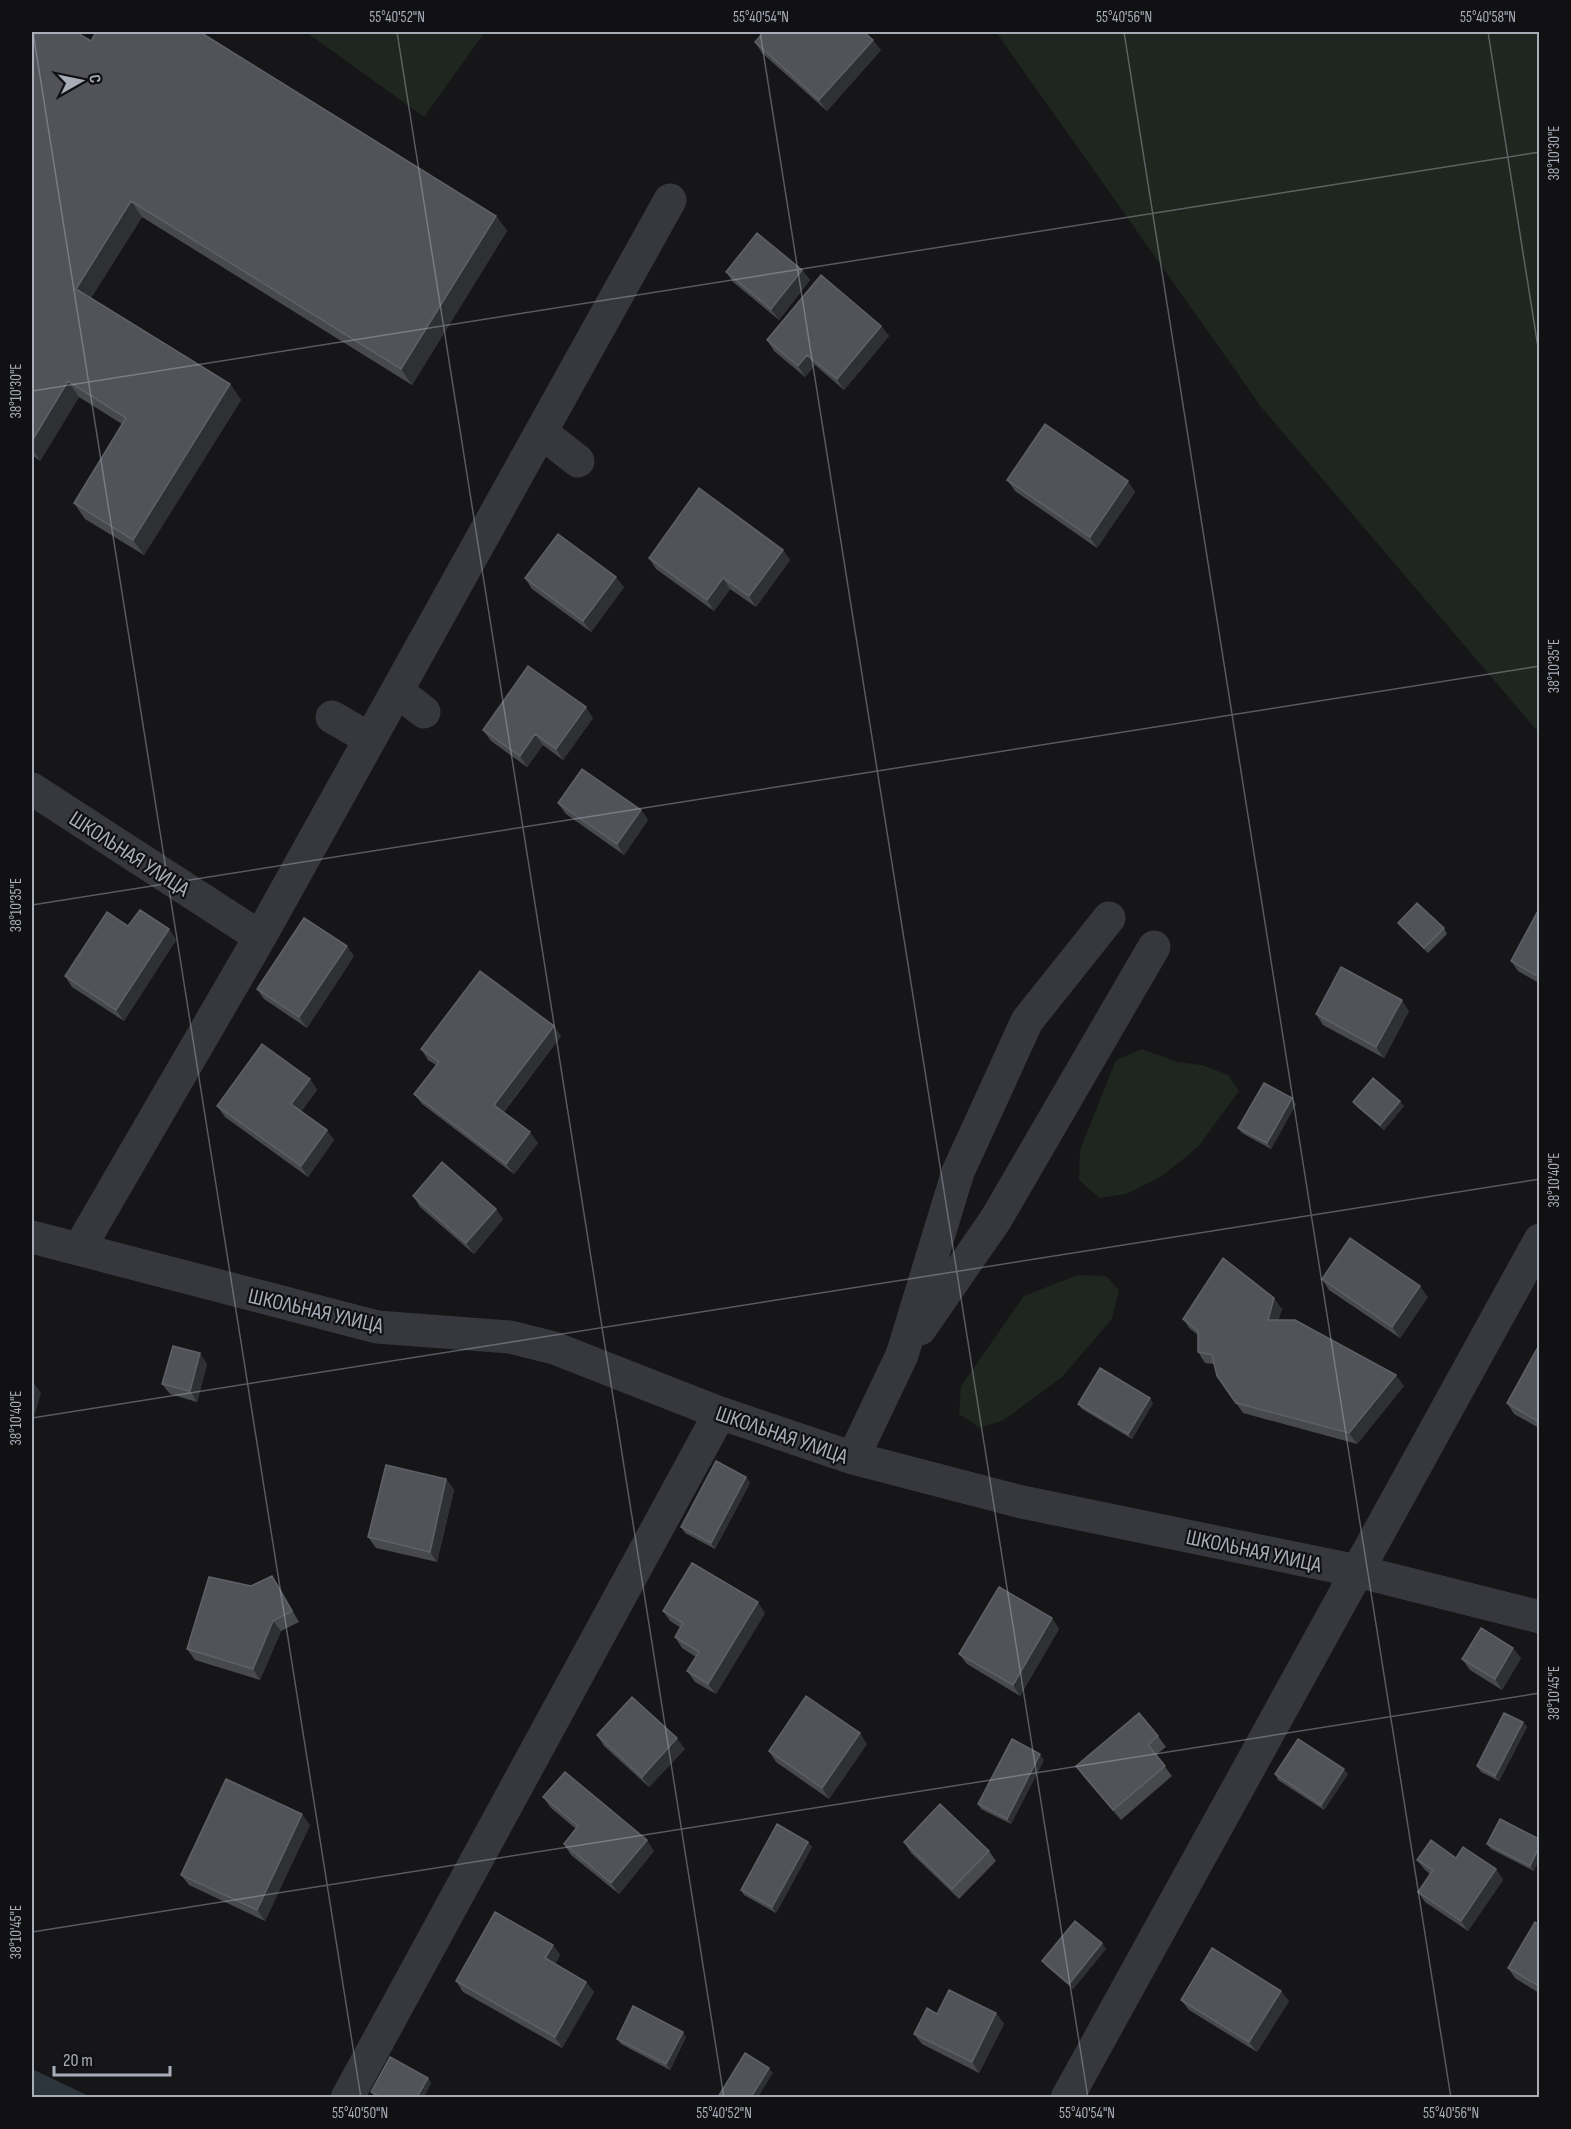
<svg xmlns="http://www.w3.org/2000/svg" width="1571" height="2129" viewBox="0 0 1571 2129" font-family="'Sofia Sans Condensed',sans-serif">
	<rect width="100%" height="100%" fill="#161618"/>
	<path fill="#1e261f" d="M 306,32 L 485,32 L 424,117 Z
		M 996,32 L 1539,32 L 1539,733 L 1262,408 Z
		M 1142,1049 L 1177,1062 L 1202,1065 L 1228,1075 L 1239,1091 L 1198,1147 L 1162,1176 L 1126,1194 L 1099,1198 L 1079,1180 L 1080,1150 L 1116,1060 Z
		M 1077,1275 L 1106,1276 L 1119,1290 L 1112,1319 L 1062,1377 L 1004,1420 L 980,1428 L 959,1414 L 961,1386 L 1024,1296 Z"/>
	<path fill="#2c353c" d="M 32,2069 L 91,2097 L 32,2097 Z"/>
	<g fill="none" stroke-linecap="round" stroke-linejoin="round">
		<path stroke="#37383d" stroke-width="33" d="M 541,432 L 578,461
			M 397,691 L 424,712
			M 332,717 L 370,739
			M 32,789 L 260,937
			M 32,1237 L 377,1327 L 510,1337 L 554,1348 L 720,1413 L 853,1458 L 1022,1502 L 1357,1571 L 1540,1617
			M 79,1249 L 260,937 L 670,200
			M 920,1329 L 996,1219 L 1154,947
			M 853,1458 L 902,1355 L 958,1172 L 1027,1021 L 1109,918
			M 347,2098 L 720,1413
			M 1067,2098 L 1540,1240"/>
	</g>
	<path fill="#47494d" d="M 32,32 L 91,41 L 496,216 L 507,231 L 412,385 L 142,217 L 91,298 L 230,384 L 241,400 L 144,555 L 85,519 L 74,503 L 122,424 L 79,397 L 40,461 L 32,455 Z
		M 755,42 L 881,50 L 827,111 L 762,53 Z
		M 802,270 L 810,280 L 779,320 L 733,282 L 726,272 Z
		M 881,326 L 889,336 L 844,390 L 815,365 L 805,377 L 774,351 L 767,340 Z
		M 1007,480 L 1135,492 L 1097,548 L 1015,491 Z
		M 783,550 L 790,560 L 756,607 L 730,589 L 714,611 L 656,569 L 649,558 Z
		M 525,578 L 624,587 L 591,632 L 532,589 Z
		M 593,718 L 563,760 L 543,745 L 527,767 L 491,741 L 483,730 Z
		M 558,803 L 641,810 L 648,820 L 624,855 L 566,814 Z
		M 1539,909 L 1539,983 L 1518,971 L 1511,961 Z
		M 1398,923 L 1444,928 L 1447,934 L 1428,953 L 1402,928 Z
		M 128,926 L 169,929 L 176,940 L 124,1021 L 72,987 L 65,976 Z
		M 354,956 L 307,1028 L 264,999 L 257,989 Z
		M 1409,1011 L 1384,1058 L 1323,1025 L 1316,1014 Z
		M 561,1036 L 504,1112 L 538,1143 L 514,1174 L 422,1104 L 414,1094 L 436,1065 L 428,1060 L 421,1049 Z
		M 310,1079 L 317,1090 L 301,1111 L 334,1140 L 308,1177 L 225,1117 L 217,1106 Z
		M 1400,1101 L 1404,1106 L 1384,1130 L 1357,1107 L 1353,1102 Z
		M 1296,1104 L 1271,1149 L 1242,1133 L 1238,1128 Z
		M 413,1196 L 496,1209 L 503,1219 L 474,1254 L 420,1207 Z
		M 1322,1279 L 1428,1297 L 1400,1338 L 1329,1290 Z
		M 1282,1309 L 1278,1320 L 1404,1386 L 1357,1444 L 1243,1413 L 1217,1376 L 1214,1364 L 1205,1363 L 1198,1352 L 1198,1335 L 1190,1329 L 1183,1319 Z
		M 1539,1348 L 1539,1428 L 1514,1414 L 1507,1403 Z
		M 207,1364 L 197,1402 L 170,1394 L 162,1384 Z
		M 1153,1403 L 1132,1439 L 1082,1409 L 1078,1404 Z
		M 746,1477 L 750,1483 L 715,1549 L 685,1533 L 681,1527 Z
		M 446,1479 L 454,1490 L 437,1562 L 376,1548 L 368,1537 Z
		M 272,1576 L 279,1587 L 299,1622 L 281,1631 L 260,1680 L 195,1660 L 187,1649 L 251,1586 Z
		M 663,1611 L 765,1613 L 716,1694 L 695,1682 L 687,1671 L 696,1657 L 682,1648 L 675,1637 L 681,1628 L 670,1621 Z
		M 1052,1618 L 1059,1629 L 1020,1696 L 967,1664 L 959,1654 Z
		M 1521,1658 L 1502,1690 L 1470,1670 L 1462,1659 Z
		M 1523,1722 L 1527,1727 L 1499,1781 L 1481,1772 L 1477,1766 Z
		M 597,1735 L 685,1749 L 649,1787 L 604,1746 Z
		M 1158,1736 L 1166,1747 L 1156,1755 L 1172,1776 L 1121,1820 L 1084,1777 L 1076,1766 Z
		M 867,1744 L 829,1799 L 776,1762 L 769,1751 Z
		M 1044,1760 L 1011,1824 L 981,1809 L 978,1804 Z
		M 1275,1774 L 1348,1774 L 1324,1810 L 1278,1780 Z
		M 543,1797 L 654,1851 L 619,1894 L 571,1855 L 564,1844 L 576,1829 L 551,1808 Z
		M 310,1825 L 265,1921 L 189,1885 L 181,1875 Z
		M 1539,1839 L 1534,1871 L 1491,1849 L 1487,1844 Z
		M 808,1842 L 812,1847 L 776,1913 L 744,1895 L 741,1890 Z
		M 904,1842 L 989,1851 L 996,1861 L 959,1899 L 911,1853 Z
		M 1456,1858 L 1496,1869 L 1503,1880 L 1468,1931 L 1425,1902 L 1418,1892 L 1430,1874 L 1425,1870 L 1417,1860 Z
		M 1539,1925 L 1539,1993 L 1515,1978 L 1508,1968 Z
		M 553,1945 L 560,1955 L 555,1964 L 586,1982 L 594,1992 L 562,2048 L 463,1992 L 456,1981 Z
		M 1106,1949 L 1073,1989 L 1046,1966 L 1042,1961 Z
		M 1181,2000 L 1289,2001 L 1257,2052 L 1189,2010 Z
		M 996,2013 L 1004,2024 L 979,2073 L 922,2044 L 914,2034 L 937,2014 Z
		M 686,2037 L 670,2070 L 621,2044 L 617,2039 Z
		M 428,2078 L 431,2083 L 424,2097 L 375,2097 L 371,2092 Z"/>
	<path fill="#2f3033" d="M 873,40 L 881,50 L 827,111 L 819,100 Z
		M 131,201 L 142,217 L 87,304 L 76,289 Z
		M 496,216 L 507,231 L 412,385 L 401,369 Z
		M 802,270 L 810,280 L 779,320 L 771,309 Z
		M 881,326 L 889,336 L 844,390 L 837,379 Z
		M 807,355 L 815,365 L 805,377 L 798,366 Z
		M 68,381 L 79,397 L 40,461 L 32,448 L 32,441 Z
		M 230,384 L 241,400 L 144,555 L 133,540 Z
		M 1128,481 L 1135,492 L 1097,548 L 1090,537 Z
		M 783,550 L 790,560 L 756,607 L 749,596 Z
		M 616,577 L 624,587 L 591,632 L 583,621 Z
		M 723,578 L 730,589 L 714,611 L 707,600 Z
		M 586,707 L 593,718 L 563,760 L 556,749 Z
		M 535,734 L 543,745 L 527,767 L 520,756 Z
		M 641,810 L 648,820 L 624,855 L 617,844 Z
		M 169,929 L 176,940 L 124,1021 L 116,1010 Z
		M 347,946 L 354,956 L 307,1028 L 299,1017 Z
		M 1402,1000 L 1409,1011 L 1384,1058 L 1376,1047 Z
		M 554,1026 L 561,1036 L 501,1115 L 494,1105 Z
		M 310,1079 L 317,1090 L 299,1115 L 291,1104 Z
		M 1292,1098 L 1296,1104 L 1271,1149 L 1267,1143 Z
		M 1400,1101 L 1404,1106 L 1384,1130 L 1380,1125 Z
		M 327,1130 L 334,1140 L 308,1177 L 301,1166 Z
		M 530,1132 L 538,1143 L 514,1174 L 506,1164 Z
		M 496,1209 L 503,1219 L 474,1254 L 466,1243 Z
		M 1420,1286 L 1428,1297 L 1400,1338 L 1392,1327 Z
		M 1274,1298 L 1282,1309 L 1275,1331 L 1268,1320 Z
		M 200,1353 L 207,1364 L 197,1402 L 190,1391 Z
		M 1396,1375 L 1404,1386 L 1357,1444 L 1349,1433 Z
		M 33,1382 L 41,1393 L 32,1424 L 32,1388 Z
		M 1150,1398 L 1153,1403 L 1132,1439 L 1128,1434 Z
		M 746,1477 L 750,1483 L 715,1549 L 711,1543 Z
		M 446,1479 L 454,1490 L 437,1562 L 430,1552 Z
		M 272,1576 L 279,1587 L 299,1622 L 292,1611 Z
		M 758,1602 L 765,1613 L 716,1694 L 708,1684 Z
		M 1052,1618 L 1059,1629 L 1020,1696 L 1013,1685 Z
		M 273,1621 L 281,1631 L 260,1680 L 253,1669 Z
		M 1513,1648 L 1521,1658 L 1502,1690 L 1495,1679 Z
		M 1523,1722 L 1527,1727 L 1499,1781 L 1495,1776 Z
		M 860,1733 L 867,1744 L 829,1799 L 822,1788 Z
		M 677,1738 L 685,1749 L 649,1787 L 642,1777 Z
		M 1040,1754 L 1044,1760 L 1011,1824 L 1007,1819 Z
		M 1344,1769 L 1348,1774 L 1324,1810 L 1321,1805 Z
		M 302,1814 L 310,1825 L 265,1921 L 257,1910 Z
		M 647,1840 L 654,1851 L 619,1894 L 611,1883 Z
		M 808,1842 L 812,1847 L 776,1913 L 772,1907 Z
		M 1539,1847 L 1539,1860 L 1534,1871 L 1530,1866 Z
		M 1496,1869 L 1503,1880 L 1468,1931 L 1461,1921 Z
		M 1102,1943 L 1106,1949 L 1073,1989 L 1069,1984 Z
		M 553,1945 L 560,1955 L 553,1969 L 545,1958 Z
		M 586,1982 L 594,1992 L 562,2048 L 555,2037 Z
		M 1281,1991 L 1289,2001 L 1257,2052 L 1249,2042 Z
		M 996,2013 L 1004,2024 L 979,2073 L 972,2062 Z
		M 683,2032 L 686,2037 L 670,2070 L 666,2064 Z
		M 769,2068 L 773,2073 L 758,2097 L 751,2097 Z
		M 428,2078 L 431,2083 L 424,2097 L 417,2097 Z"/>
	<path fill="#525359" stroke="#5f6168" stroke-width="1.5" d="M 32,32 L 76,32 L 91,41 L 96,32 L 200,32 L 496,216 L 401,369 L 131,201 L 76,289 L 230,384 L 133,540 L 74,503 L 126,418 L 68,381 L 32,441 Z
		M 764,32 L 864,32 L 873,40 L 819,100 L 755,42 Z
		M 757,233 L 802,270 L 771,309 L 726,272 Z
		M 821,275 L 881,326 L 837,379 L 807,355 L 798,366 L 767,340 Z
		M 1045,424 L 1128,481 L 1090,537 L 1007,480 Z
		M 699,488 L 783,550 L 749,596 L 723,578 L 707,600 L 649,558 Z
		M 558,534 L 616,577 L 583,621 L 525,578 Z
		M 528,666 L 586,707 L 556,749 L 535,734 L 520,756 L 483,730 Z
		M 582,769 L 641,810 L 617,844 L 558,803 Z
		M 1417,903 L 1444,928 L 1424,948 L 1398,923 Z
		M 1539,909 L 1539,977 L 1511,961 Z
		M 140,910 L 169,929 L 116,1010 L 65,976 L 107,912 L 128,926 Z
		M 304,918 L 347,946 L 299,1017 L 257,989 Z
		M 1341,967 L 1402,1000 L 1376,1047 L 1316,1014 Z
		M 480,971 L 554,1026 L 494,1105 L 530,1132 L 506,1164 L 414,1094 L 439,1062 L 421,1049 Z
		M 262,1044 L 310,1079 L 291,1104 L 327,1130 L 301,1166 L 217,1106 Z
		M 1373,1078 L 1400,1101 L 1380,1125 L 1353,1102 Z
		M 1264,1083 L 1292,1098 L 1267,1143 L 1238,1128 Z
		M 442,1162 L 496,1209 L 466,1243 L 413,1196 Z
		M 1350,1238 L 1420,1286 L 1392,1327 L 1322,1279 Z
		M 1223,1258 L 1274,1298 L 1268,1320 L 1295,1320 L 1396,1375 L 1349,1433 L 1236,1403 L 1217,1376 L 1212,1355 L 1198,1352 L 1198,1331 L 1183,1319 Z
		M 173,1346 L 200,1353 L 190,1391 L 162,1384 Z
		M 1538,1347 L 1539,1348 L 1539,1422 L 1507,1403 Z
		M 1100,1368 L 1150,1398 L 1128,1434 L 1078,1404 Z
		M 716,1461 L 746,1477 L 711,1543 L 681,1527 Z
		M 386,1465 L 446,1479 L 430,1552 L 368,1537 Z
		M 692,1563 L 758,1602 L 708,1684 L 687,1671 L 699,1652 L 675,1637 L 683,1623 L 663,1611 Z
		M 272,1576 L 292,1611 L 273,1621 L 253,1669 L 187,1649 L 209,1577 L 251,1586 Z
		M 999,1587 L 1052,1618 L 1013,1685 L 959,1654 Z
		M 1481,1628 L 1513,1648 L 1495,1679 L 1462,1659 Z
		M 806,1696 L 860,1733 L 822,1788 L 769,1751 Z
		M 632,1697 L 677,1738 L 642,1777 L 597,1735 Z
		M 1139,1713 L 1158,1736 L 1148,1745 L 1165,1766 L 1113,1810 L 1076,1766 Z
		M 1504,1713 L 1523,1722 L 1495,1776 L 1477,1766 Z
		M 1012,1739 L 1040,1754 L 1007,1819 L 978,1804 Z
		M 1298,1739 L 1344,1769 L 1321,1805 L 1275,1774 Z
		M 565,1772 L 647,1840 L 611,1883 L 564,1844 L 578,1826 L 543,1797 Z
		M 226,1779 L 302,1814 L 257,1910 L 181,1875 Z
		M 940,1804 L 989,1851 L 952,1889 L 904,1842 Z
		M 1500,1819 L 1539,1839 L 1539,1847 L 1530,1866 L 1487,1844 Z
		M 777,1824 L 808,1842 L 772,1907 L 741,1890 Z
		M 1431,1840 L 1456,1858 L 1463,1847 L 1496,1869 L 1461,1921 L 1418,1892 L 1433,1870 L 1417,1860 Z
		M 495,1912 L 553,1945 L 545,1958 L 586,1982 L 555,2037 L 456,1981 Z
		M 1075,1921 L 1102,1943 L 1069,1984 L 1042,1961 Z
		M 1535,1922 L 1539,1925 L 1539,1986 L 1508,1968 Z
		M 1212,1948 L 1281,1991 L 1249,2042 L 1181,2000 Z
		M 949,1990 L 996,2013 L 972,2062 L 914,2034 L 927,2008 L 937,2014 Z
		M 633,2006 L 683,2032 L 666,2064 L 617,2039 Z
		M 745,2053 L 769,2068 L 751,2097 L 718,2097 Z
		M 390,2057 L 428,2078 L 417,2097 L 381,2097 L 371,2092 Z"/>
	<path fill="none" stroke="#a8adb8" stroke-width="1.5" stroke-opacity="0.45" d="M 33,32 L 361,2098M 397,32 L 724,2098M 760,32 L 1088,2098M 1124,32 L 1451,2098M 1488,32 L 1540,360M 32,391 L 1540,152M 32,905 L 1540,666M 32,1418 L 1540,1179M 32,1932 L 1540,1693"/>
	<g text-anchor="middle" stroke-width="4.5" stroke-linejoin="round" paint-order="stroke">
		<g font-size="22" fill="#a8adb8" stroke="#111113">
			<text transform="translate(130 853) rotate(33)" y="8">ШКОЛЬНАЯ УЛИЦА</text>
			<text transform="translate(316 1310) rotate(13)" y="8">ШКОЛЬНАЯ УЛИЦА</text>
			<text transform="translate(782 1434) rotate(19)" y="8">ШКОЛЬНАЯ УЛИЦА</text>
			<text transform="translate(1254 1550) rotate(12)" y="8">ШКОЛЬНАЯ УЛИЦА</text>
		</g>
	</g>
	<rect width="1571" height="2129" fill="none" stroke="#111113" stroke-width="66"/>
	<g transform="translate(81 81) rotate(81)" stroke="#111113" stroke-width="4.5" paint-order="stroke">
	<path d="M0-4.5L10 22L0 15L-10 22Z" fill="#a8adb8"/>
	<text y="-9" font-size="16" font-weight="bold" text-anchor="middle" fill="#a8adb8">С</text>
	</g>
	<path d="M54 2066v9h116v-9" fill="none" stroke="#a8adb8" stroke-width="3"/>
	<text x="63" y="2066" font-size="18" fill="#a8adb8" stroke="#111113" stroke-width="4.5" paint-order="stroke">20 m</text>
	<rect x="33" y="33" width="1505" height="2063" fill="none" stroke="#a8adb8" stroke-width="2"/>
	<g font-size="15" text-anchor="middle" fill="#a8adb8">
		<text x="397" y="22">55°40'52"N</text>
		<text x="761" y="22">55°40'54"N</text>
		<text x="1124" y="22">55°40'56"N</text>
		<text x="1488" y="22">55°40'58"N</text>
		<text transform="translate(1554 153) rotate(-90)" y="5">38°10'30"E</text>
		<text transform="translate(16 391) rotate(-90)" y="5">38°10'30"E</text>
		<text transform="translate(1554 666) rotate(-90)" y="5">38°10'35"E</text>
		<text transform="translate(16 905) rotate(-90)" y="5">38°10'35"E</text>
		<text transform="translate(1554 1180) rotate(-90)" y="5">38°10'40"E</text>
		<text transform="translate(16 1418) rotate(-90)" y="5">38°10'40"E</text>
		<text transform="translate(1554 1693) rotate(-90)" y="5">38°10'45"E</text>
		<text transform="translate(16 1932) rotate(-90)" y="5">38°10'45"E</text>
		<text x="360" y="2118">55°40'50"N</text>
		<text x="724" y="2118">55°40'52"N</text>
		<text x="1087" y="2118">55°40'54"N</text>
		<text x="1451" y="2118">55°40'56"N</text>
	</g>
</svg>
